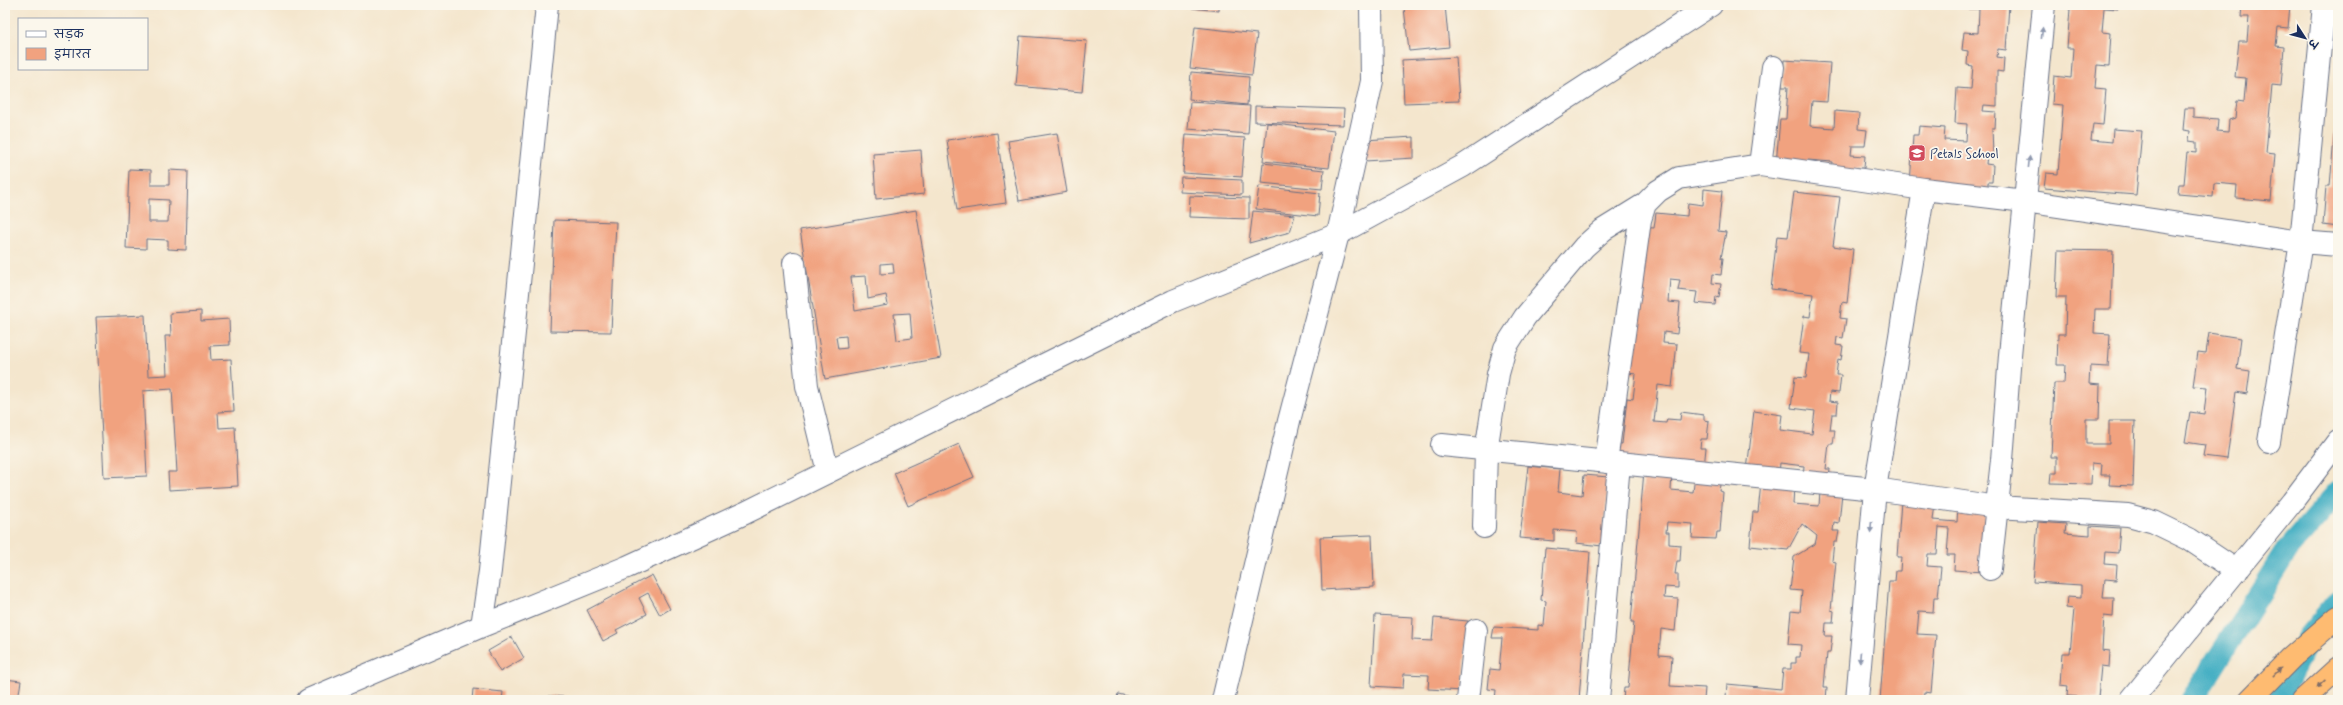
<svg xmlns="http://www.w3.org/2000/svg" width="2343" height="705" viewBox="0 0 2343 705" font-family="Mynerve,'Playpen Sans Deva',sans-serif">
	<rect width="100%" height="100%" fill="#fbf7ec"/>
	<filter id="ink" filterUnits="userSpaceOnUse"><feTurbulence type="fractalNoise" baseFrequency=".025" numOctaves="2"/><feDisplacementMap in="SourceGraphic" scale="8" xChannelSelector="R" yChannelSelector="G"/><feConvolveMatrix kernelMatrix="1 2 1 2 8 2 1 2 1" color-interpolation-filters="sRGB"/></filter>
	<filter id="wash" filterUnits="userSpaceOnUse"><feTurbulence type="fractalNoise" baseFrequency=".012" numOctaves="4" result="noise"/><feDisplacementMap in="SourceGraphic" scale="16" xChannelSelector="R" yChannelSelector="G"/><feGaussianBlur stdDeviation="0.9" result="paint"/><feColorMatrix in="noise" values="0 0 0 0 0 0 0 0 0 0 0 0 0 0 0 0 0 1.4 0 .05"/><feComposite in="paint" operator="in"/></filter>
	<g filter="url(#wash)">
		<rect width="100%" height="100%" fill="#f4e6cd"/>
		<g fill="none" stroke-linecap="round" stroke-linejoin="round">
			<path stroke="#46b0c4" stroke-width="23" d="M 2192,700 L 2287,550 L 2338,492
				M 2279,700 L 2308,637 L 2338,601"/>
		</g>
		<g id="blocks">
			<path fill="#f1a27f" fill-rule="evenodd" d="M 1191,5 L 1219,5 L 1219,11 L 1191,8 Z
				M 1433,5 L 1445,5 L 1449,47 L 1409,51 L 1404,8 Z
				M 1968,5 L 2009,5 L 2006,50 L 1998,49 L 1997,57 L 2004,58 L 2003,72 L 1997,71 L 1997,106 L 1984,105 L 1983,111 L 1996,112 L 1995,128 L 1992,128 L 1993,155 L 1987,155 L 1986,164 L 1993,165 L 1992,182 L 1988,182 L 1988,190 L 1910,186 L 1913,135 L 1918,135 L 1919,126 L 1945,128 L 1944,140 L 1966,141 L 1967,124 L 1955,123 L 1957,88 L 1971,89 L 1973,66 L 1967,65 L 1968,51 L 1962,50 L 1964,32 L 1978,33 L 1979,9 L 1968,9 Z
				M 2068,5 L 2118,5 L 2118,9 L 2104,8 L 2102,32 L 2111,33 L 2109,66 L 2097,65 L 2095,88 L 2106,89 L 2103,125 L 2093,124 L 2091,140 L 2112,142 L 2113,129 L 2142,131 L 2136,195 L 2044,188 L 2046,173 L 2058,174 L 2063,105 L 2052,104 L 2054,76 L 2071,78 L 2073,48 L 2067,48 L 2070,9 L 2068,9 Z
				M 2242,5 L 2290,5 L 2288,28 L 2278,27 L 2276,46 L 2284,47 L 2281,86 L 2272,85 L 2266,153 L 2275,154 L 2271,201 L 2236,198 L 2237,185 L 2214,183 L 2213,197 L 2178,194 L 2179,184 L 2184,184 L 2187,152 L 2196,153 L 2196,142 L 2189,141 L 2190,131 L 2183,130 L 2185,108 L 2193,108 L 2193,117 L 2218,119 L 2217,131 L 2228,132 L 2229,120 L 2235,118 L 2237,101 L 2244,102 L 2246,78 L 2235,77 L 2239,41 L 2247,41 L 2249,17 L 2241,17 Z
				M 1195,27 L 1257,34 L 1252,75 L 1190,68 Z
				M 1020,36 L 1087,41 L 1082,92 L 1016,86 Z
				M 1456,57 L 1459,101 L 1404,103 L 1402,60 Z
				M 1784,60 L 1830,63 L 1827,102 L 1812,101 L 1810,126 L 1834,128 L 1835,111 L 1859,113 L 1858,129 L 1867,130 L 1865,146 L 1852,146 L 1851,155 L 1865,156 L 1864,168 L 1856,168 L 1856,178 L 1832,175 L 1833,162 L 1807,160 L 1807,166 L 1776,164 L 1780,119 L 1786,119 L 1788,87 L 1782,87 Z
				M 1191,72 L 1249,77 L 1247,105 L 1189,99 Z
				M 1190,102 L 1250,106 L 1248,134 L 1188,129 Z
				M 1255,106 L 1344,109 L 1343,125 L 1255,122 Z
				M 2336,113 L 2338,113 L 2338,227 L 2323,225 L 2326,186 L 2330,186 Z
				M 1267,123 L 1334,131 L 1329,168 L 1263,161 Z
				M 997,133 L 1006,203 L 957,210 L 947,140 Z
				M 1057,133 L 1067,192 L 1019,201 L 1008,141 Z
				M 1186,134 L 1245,138 L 1242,177 L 1183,173 Z
				M 1414,137 L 1414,158 L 1365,161 L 1364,140 Z
				M 921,150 L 924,194 L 876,199 L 873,154 Z
				M 1263,163 L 1324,170 L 1322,189 L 1261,183 Z
				M 129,169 L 151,170 L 151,185 L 169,185 L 169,170 L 188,171 L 186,250 L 168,249 L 168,240 L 146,239 L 146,249 L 126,248 ZM 149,199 L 169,200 L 168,222 L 149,222 Z
				M 1181,177 L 1242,180 L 1242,195 L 1180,192 Z
				M 1259,186 L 1320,193 L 1318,216 L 1256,209 Z
				M 1704,189 L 1722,191 L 1718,231 L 1726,232 L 1721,258 L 1723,258 L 1721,275 L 1713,274 L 1712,283 L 1721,284 L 1719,297 L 1716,296 L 1715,305 L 1695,303 L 1697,292 L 1678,290 L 1680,280 L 1670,279 L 1668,302 L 1680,303 L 1677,334 L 1664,332 L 1663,343 L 1677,344 L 1672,387 L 1658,385 L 1654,422 L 1666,423 L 1667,419 L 1680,420 L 1681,412 L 1704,415 L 1704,420 L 1709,421 L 1707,439 L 1701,439 L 1700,448 L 1706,448 L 1704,467 L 1613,457 L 1615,443 L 1622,444 L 1627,398 L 1633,399 L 1636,374 L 1619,372 L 1640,227 L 1654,228 L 1656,213 L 1687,216 L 1688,203 L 1703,205 Z
				M 1794,192 L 1840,197 L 1833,246 L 1853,249 L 1847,303 L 1842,302 L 1840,318 L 1846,319 L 1843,338 L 1837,337 L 1836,345 L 1843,346 L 1841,360 L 1838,359 L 1836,375 L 1841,375 L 1839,393 L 1830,392 L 1829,401 L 1838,402 L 1837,414 L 1832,414 L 1830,430 L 1835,430 L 1833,444 L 1829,444 L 1826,469 L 1830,469 L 1829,479 L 1803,476 L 1804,466 L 1780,463 L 1779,474 L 1747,470 L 1754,411 L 1782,415 L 1780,430 L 1812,434 L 1815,411 L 1791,408 L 1795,377 L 1806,378 L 1809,354 L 1799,353 L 1804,316 L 1810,317 L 1813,294 L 1771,289 L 1777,236 L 1788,237 Z
				M 1190,196 L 1249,198 L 1249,219 L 1189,217 Z
				M 916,210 L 941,358 L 825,379 L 800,230 ZM 893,263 L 894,273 L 881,274 L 881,264 ZM 866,276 L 868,299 L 886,295 L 888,305 L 855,311 L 851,277 ZM 910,313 L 912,338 L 897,340 L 894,314 ZM 846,336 L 847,348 L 838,349 L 836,337 Z
				M 1253,211 L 1295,215 L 1290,232 L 1249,243 Z
				M 554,220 L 616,222 L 611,332 L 550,331 Z
				M 2058,250 L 2113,251 L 2111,309 L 2095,309 L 2094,333 L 2110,334 L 2108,367 L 2090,366 L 2089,384 L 2100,385 L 2099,419 L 2086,419 L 2086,444 L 2109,444 L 2109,421 L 2135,421 L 2133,486 L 2109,485 L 2110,475 L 2101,475 L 2102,464 L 2092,463 L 2091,484 L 2050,483 L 2051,473 L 2057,473 L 2057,457 L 2051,457 L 2054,383 L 2064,383 L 2065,365 L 2057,365 L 2058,334 L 2065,334 L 2066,297 L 2056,297 Z
				M 201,311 L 201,321 L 229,319 L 230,345 L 210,346 L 211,360 L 231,359 L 234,411 L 218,412 L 219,428 L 235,427 L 238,486 L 169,490 L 168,472 L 177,472 L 172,389 L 143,391 L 147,476 L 104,478 L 96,317 L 145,315 L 148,376 L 167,375 L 165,336 L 171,336 L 170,313 Z
				M 2209,333 L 2241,338 L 2237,369 L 2250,371 L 2247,394 L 2236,392 L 2227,459 L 2203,456 L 2205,445 L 2185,442 L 2190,412 L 2204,414 L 2207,387 L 2193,386 L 2198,352 L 2206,353 Z
				M 959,444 L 974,477 L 908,506 L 894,473 Z
				M 1528,466 L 1560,469 L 1558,492 L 1582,495 L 1584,475 L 1609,477 L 1602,546 L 1576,543 L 1577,532 L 1554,530 L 1554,541 L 1520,538 Z
				M 1644,471 L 1672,473 L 1671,490 L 1693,492 L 1695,476 L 1721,478 L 1719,491 L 1723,492 L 1720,532 L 1717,532 L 1716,539 L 1692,538 L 1693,524 L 1667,522 L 1666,532 L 1669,532 L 1669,544 L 1681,545 L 1680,561 L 1677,561 L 1675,574 L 1678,574 L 1678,588 L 1665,587 L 1664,598 L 1678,599 L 1675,631 L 1661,629 L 1659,655 L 1672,656 L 1670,686 L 1705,688 L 1704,700 L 1623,700 L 1624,688 L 1628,688 L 1634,622 L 1631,622 Z
				M 1761,483 L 1794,486 L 1793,504 L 1819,506 L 1820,491 L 1842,493 L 1839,523 L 1834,522 L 1833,531 L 1839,531 L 1837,542 L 1834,542 L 1832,561 L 1836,562 L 1831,610 L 1834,611 L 1833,623 L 1826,623 L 1825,636 L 1832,636 L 1830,653 L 1827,653 L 1824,687 L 1827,687 L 1826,700 L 1745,700 L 1726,697 L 1727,684 L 1781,689 L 1783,669 L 1791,669 L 1791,663 L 1796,663 L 1796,657 L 1800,657 L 1801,645 L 1788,644 L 1791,611 L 1800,612 L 1802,591 L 1790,590 L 1794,557 L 1815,544 L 1817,536 L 1802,524 L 1788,550 L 1750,546 L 1753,512 L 1758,512 Z
				M 1901,501 L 1935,504 L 1933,520 L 1957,522 L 1958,505 L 1986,507 L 1982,572 L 1954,570 L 1955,555 L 1947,555 L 1949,528 L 1939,527 L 1937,554 L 1928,554 L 1927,566 L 1941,567 L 1938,597 L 1934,597 L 1933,612 L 1919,611 L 1917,634 L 1936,635 L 1931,693 L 1924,692 L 1923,700 L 1880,700 L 1889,581 L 1895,581 L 1896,571 L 1900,571 L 1901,557 L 1897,557 Z
				M 2038,522 L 2066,524 L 2065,533 L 2090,535 L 2090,526 L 2120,528 L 2118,553 L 2105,552 L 2104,564 L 2117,565 L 2116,580 L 2105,579 L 2103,598 L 2114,598 L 2113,617 L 2104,616 L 2102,650 L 2110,651 L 2109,667 L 2101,666 L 2098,698 L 2067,696 L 2068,686 L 2060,685 L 2062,653 L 2070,653 L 2074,609 L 2066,608 L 2067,597 L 2081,598 L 2081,585 L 2033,582 Z
				M 1372,535 L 1374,587 L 1322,590 L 1320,537 Z
				M 1545,548 L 1590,552 L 1579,700 L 1495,700 L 1496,690 L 1488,689 L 1490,669 L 1499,670 L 1502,638 L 1492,638 L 1494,627 L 1538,630 L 1538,625 L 1544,626 L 1546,601 L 1541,600 Z
				M 652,575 L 670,609 L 660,615 L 648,593 L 639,598 L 647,614 L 616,630 L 618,633 L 603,641 L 587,610 Z
				M 1375,615 L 1413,617 L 1412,640 L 1432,641 L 1434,618 L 1468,621 L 1463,691 L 1428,689 L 1429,675 L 1404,674 L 1403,688 L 1371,686 Z
				M 512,637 L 524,658 L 500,672 L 488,651 Z
				M 5,679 L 21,681 L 18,700 L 5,700 Z
				M 473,689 L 503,692 L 502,700 L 472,700 Z
				M 1118,694 L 1127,696 L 1126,700 L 1116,700 Z
				M 549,696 L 608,699 L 608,700 L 549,700 Z"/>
		</g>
	</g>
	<g filter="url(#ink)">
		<use href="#blocks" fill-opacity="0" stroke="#676f85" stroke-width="1"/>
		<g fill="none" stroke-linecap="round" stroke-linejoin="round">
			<defs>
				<path id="minor" d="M 1760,165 L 1773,67
					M 794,263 L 807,386 L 828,472
					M 2269,442 L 2301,242 L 2324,5
					M 1442,445 L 1875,489 L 1997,507 L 2128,515 L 2154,522 L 2189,539 L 2237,571
					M 1606,462 L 1640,220 L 1645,204 L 1658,191 L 1679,178 L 1760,165 L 1924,189 L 2025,201 L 2301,242 L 2338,245
					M 1484,527 L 1486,451 L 1498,374 L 1505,348 L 1525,317 L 1584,247 L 1603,230 L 1645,204
					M 1990,569 L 2002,460 L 2010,355 L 2044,5
					M 482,626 L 490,571 L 547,5
					M 308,700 L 482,626 L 627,567 L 745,513 L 1173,301 L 1338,234 L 1463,166 L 1711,5
					M 1223,700 L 1289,421 L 1338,234 L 1372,81 L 1371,5
					M 1468,700 L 1476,630
					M 1598,700 L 1619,464
					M 1857,700 L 1875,489 L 1924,189
					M 2131,700 L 2292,502 L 2338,441"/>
				<path id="highway" d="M 2250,700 L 2291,658 L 2338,617
					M 2303,700 L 2338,668"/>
			</defs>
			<use href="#minor" stroke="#676f85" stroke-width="24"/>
			<use href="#highway" stroke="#676f85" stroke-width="24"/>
			<use href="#minor" stroke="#fff" stroke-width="22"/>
			<use href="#highway" stroke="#febb71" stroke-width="22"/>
		</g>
		<defs><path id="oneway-solid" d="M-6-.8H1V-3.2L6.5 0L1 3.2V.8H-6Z"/></defs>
		<g fill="#8d97ae">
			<use href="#oneway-solid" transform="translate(2042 33) rotate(-84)"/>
			<use href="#oneway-solid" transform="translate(2029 162) rotate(-84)"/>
			<use href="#oneway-solid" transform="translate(1871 527) rotate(95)"/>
			<use href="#oneway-solid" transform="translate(1860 657) rotate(95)"/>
		</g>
		<g fill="#816e67">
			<use href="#oneway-solid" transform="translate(2277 672) rotate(-46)"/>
			<use href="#oneway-solid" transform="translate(2321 684) rotate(137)"/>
		</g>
	</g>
	<defs>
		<symbol id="school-square" viewBox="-11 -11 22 22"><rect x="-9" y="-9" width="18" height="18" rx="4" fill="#d1495b" stroke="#fbf7ec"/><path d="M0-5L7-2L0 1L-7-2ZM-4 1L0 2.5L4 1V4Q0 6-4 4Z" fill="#fff"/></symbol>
	</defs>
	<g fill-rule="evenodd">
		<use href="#school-square" x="1907" y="143" width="20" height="20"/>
	</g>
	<g text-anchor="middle" stroke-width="3.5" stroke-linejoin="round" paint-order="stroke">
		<g font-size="13" fill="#1b2f5e" stroke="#fbf7ec" text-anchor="start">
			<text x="1930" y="158">Petals School</text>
		</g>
	</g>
	<rect width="2343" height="705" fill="none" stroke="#fbf7ec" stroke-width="20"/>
	<rect x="18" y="18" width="130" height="52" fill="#fbf7ec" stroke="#a1a7b3"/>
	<rect x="26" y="31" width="20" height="6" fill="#ffffff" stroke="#a1a7b3"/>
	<text x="54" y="38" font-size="12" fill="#1b2f5e">सड़क</text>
	<rect x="26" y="48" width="20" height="12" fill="#f1a27f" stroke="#a1a7b3"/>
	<text x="54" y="58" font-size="12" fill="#1b2f5e">इमारत</text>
	<g transform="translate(2305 38) rotate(126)" stroke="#fbf7ec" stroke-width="3" paint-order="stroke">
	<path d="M0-3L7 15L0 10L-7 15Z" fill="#1b2f5e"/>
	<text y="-6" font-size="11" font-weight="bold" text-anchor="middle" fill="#1b2f5e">उ</text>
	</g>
</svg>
